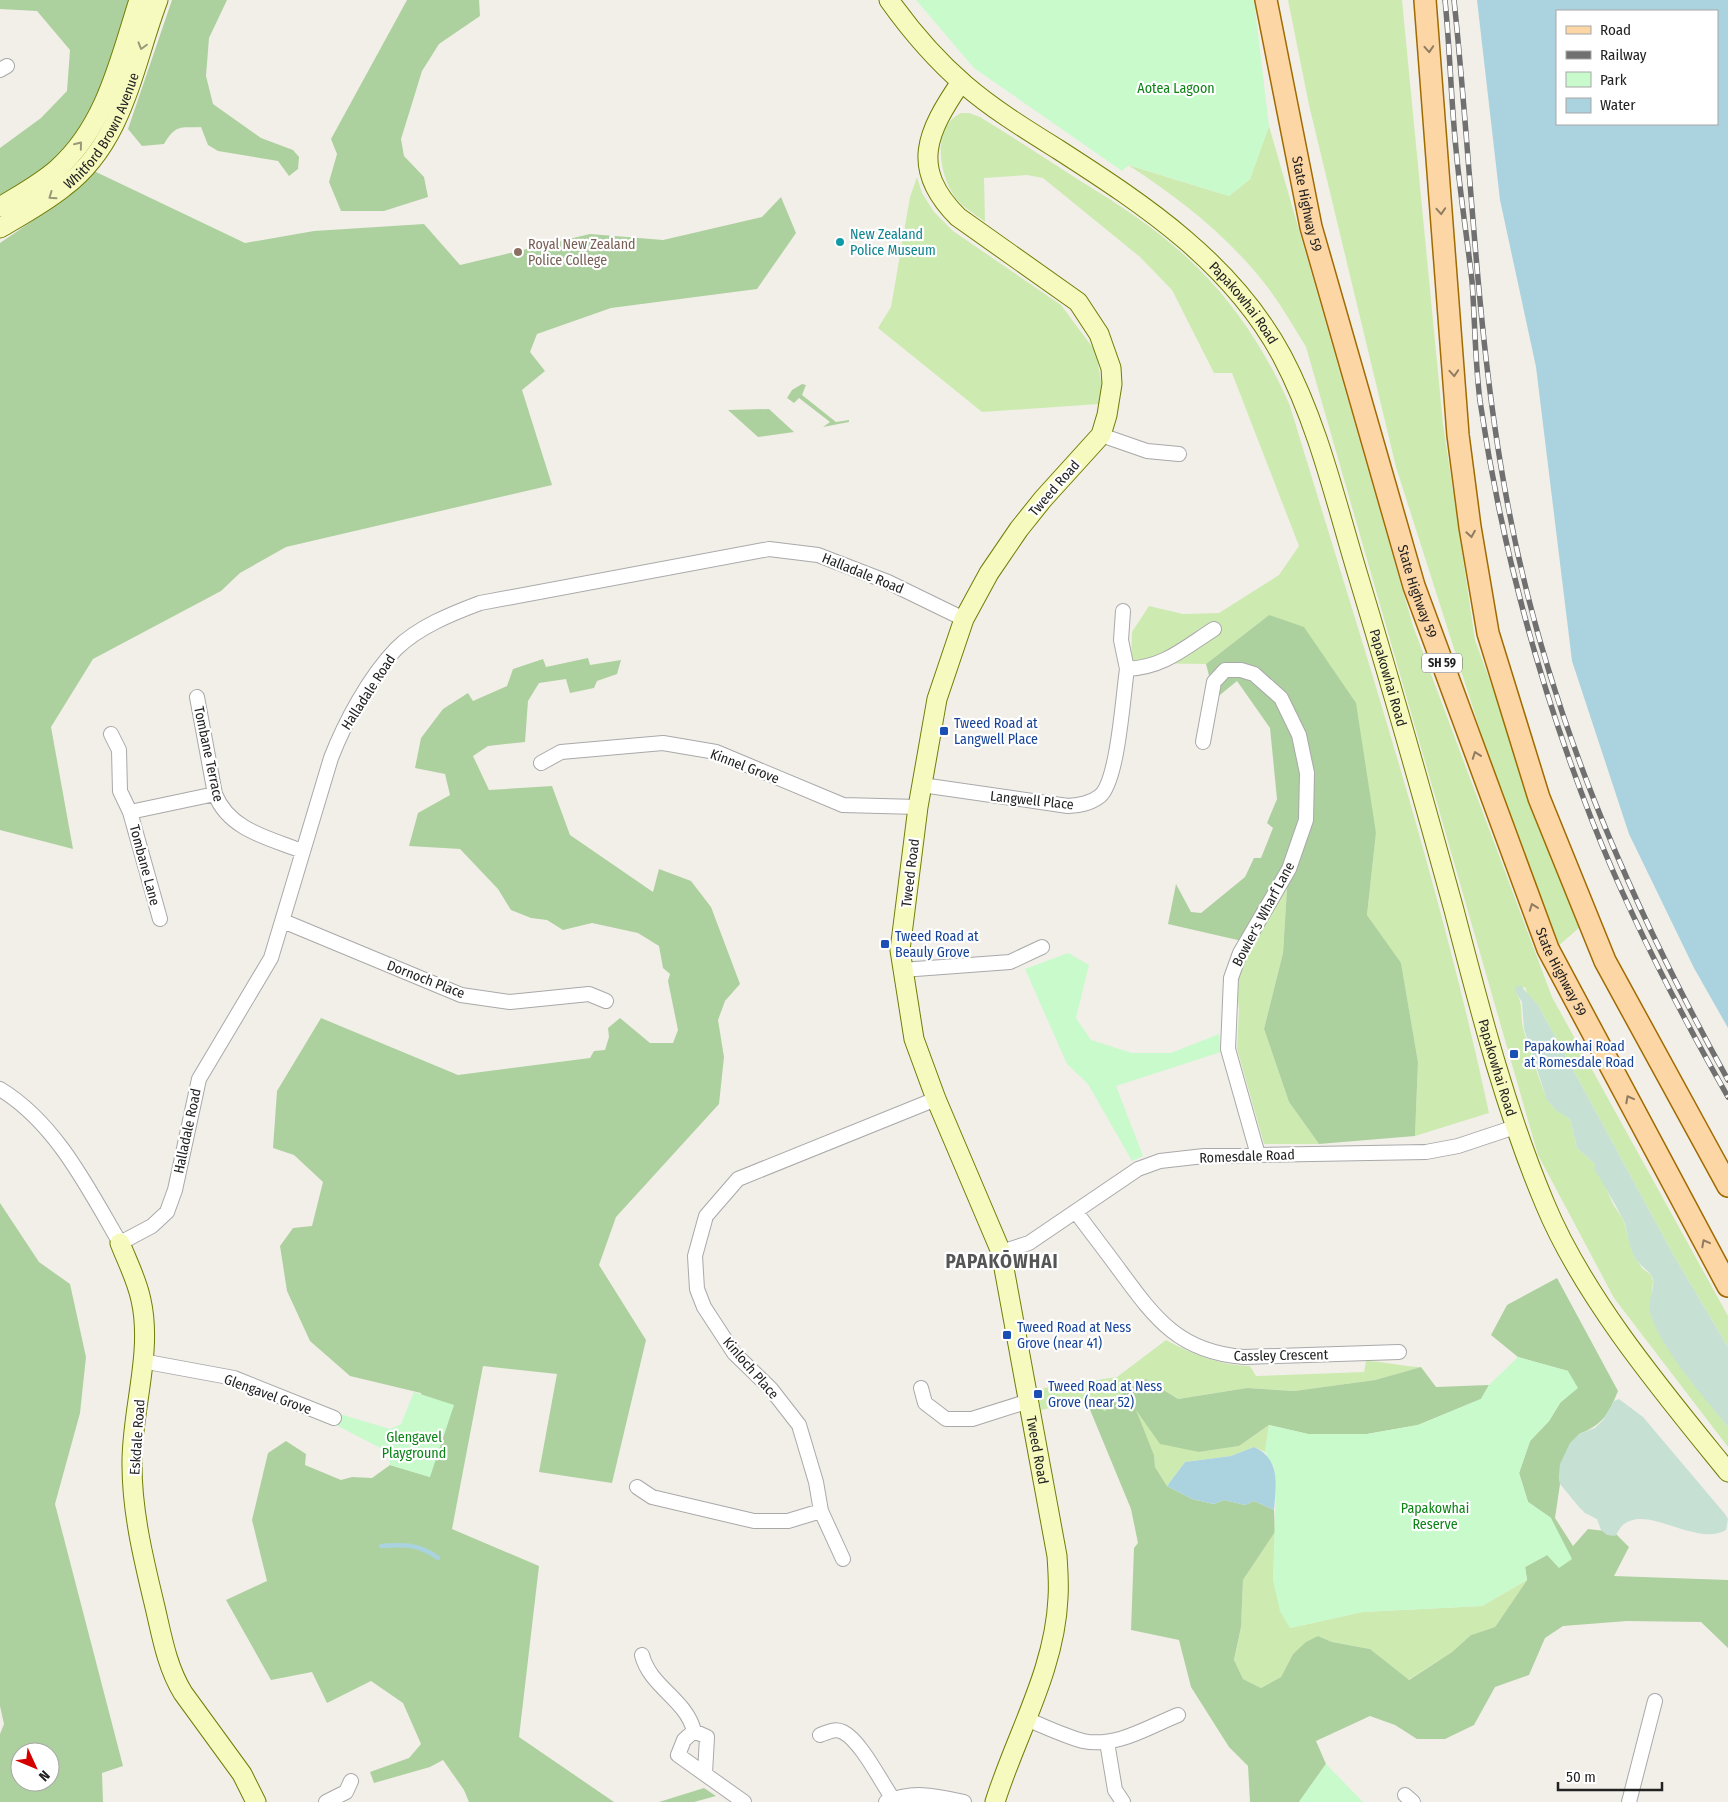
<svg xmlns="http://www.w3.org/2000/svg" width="1728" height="1802" viewBox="0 0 1728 1802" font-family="'Fira Sans Condensed',sans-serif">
	<rect width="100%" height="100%" fill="#f2efe9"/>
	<path fill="#cdebb0" d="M 1288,0 L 1402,0 L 1443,424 L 1475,640 L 1580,927 L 1556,948 L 1487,752 L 1396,467 L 1309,105 Z
		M 961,113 L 969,113 L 980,117 C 1013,137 1046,159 1079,180 C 1120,205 1163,233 1198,268 C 1237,307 1268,355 1290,406 C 1361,640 1438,874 1489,1113 L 1415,1136 L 1418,1062 L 1401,964 L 1367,915 L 1376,833 L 1269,615 L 1206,664 L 1131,663 L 1132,632 L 1149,606 L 1183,614 L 1219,613 L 1279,575 L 1299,546 L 1232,373 L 1214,373 L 1172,290 L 1140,257 L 1043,178 L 1027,175 L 984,178 L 985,222 C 975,214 962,207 955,197 C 939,175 931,127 961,113 Z
		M 1269,126 L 1413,626 L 1552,997 L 1728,1316 L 1728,1347 L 1674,1256 L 1538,1005 L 1528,996 L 1525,987 L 1515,991 C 1524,1003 1520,1014 1523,1028 C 1527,1041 1543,1093 1549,1102 C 1555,1110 1562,1114 1570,1119 L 1577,1148 L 1595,1164 L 1614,1206 L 1623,1219 L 1634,1256 L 1642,1268 L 1651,1275 L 1653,1281 L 1650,1313 L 1656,1326 L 1665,1344 L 1728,1427 L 1728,1447 L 1614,1298 L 1538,1155 L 1306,347 C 1291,322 1276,296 1257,274 C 1220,230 1176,196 1128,165 L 1229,196 L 1250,179 Z
		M 917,177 L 922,193 L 934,212 L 953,231 L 1061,305 L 1096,352 L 1102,387 L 1099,404 L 982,412 L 878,328 L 891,307 L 910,197 Z
		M 1287,888 L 1283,953 L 1264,1029 L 1289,1102 L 1319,1144 L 1264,1144 L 1237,1049 L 1239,1010 L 1236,978 L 1253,942 Z
		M 1166,1340 C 1194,1355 1219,1365 1250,1366 L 1256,1376 L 1364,1372 L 1366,1361 C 1385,1361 1402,1367 1421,1367 L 1375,1380 L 1294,1391 L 1247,1388 L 1178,1399 L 1146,1379 L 1121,1394 L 1105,1411 L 1086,1400 L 1041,1410 L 1037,1389 L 1117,1377 Z
		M 1134,1407 L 1199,1452 L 1239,1446 L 1269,1425 L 1265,1452 L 1254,1447 L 1231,1456 L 1185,1462 L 1167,1486 L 1155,1467 L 1154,1455 Z
		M 1275,1532 L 1273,1580 L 1290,1628 L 1362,1612 L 1482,1606 L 1527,1580 L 1495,1627 L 1471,1635 L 1452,1652 L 1408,1680 L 1370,1649 L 1332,1642 L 1318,1636 L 1293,1654 L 1281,1677 L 1261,1688 L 1243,1679 L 1234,1661 L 1241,1627 L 1243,1580 Z"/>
	<path fill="#add19e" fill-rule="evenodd" d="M 0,0 L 134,0 L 99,105 L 62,157 L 0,200 L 0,148 L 41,118 L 67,91 L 70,50 L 37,11 L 0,9 Z
		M 172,0 L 227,0 L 209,38 L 206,76 L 213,104 L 261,138 L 293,150 L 299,157 L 298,169 L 289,176 L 278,161 L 218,151 L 208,145 L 201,127 C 180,128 176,124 164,144 L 142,146 L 128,129 Z
		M 407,0 L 479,0 L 480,16 L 439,44 L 422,71 L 410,110 L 401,139 L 404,156 L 424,177 L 428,197 L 384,211 L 341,211 L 329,182 L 337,154 L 331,139 Z
		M 94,171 L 245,243 L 314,231 L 424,224 L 460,265 L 590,234 L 663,240 L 762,217 L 781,197 L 796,233 L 757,289 L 611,308 L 537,334 L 530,352 L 545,371 L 522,390 L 552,485 L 286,547 L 240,573 L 221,591 L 93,659 L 51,727 L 73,849 L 0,830 L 0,243 L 63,200 Z
		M 802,384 L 806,385 L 802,395 L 836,422 L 849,420 L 849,422 L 823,427 L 830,422 L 799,398 L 794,403 L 787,398 L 792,390 Z
		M 769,409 L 794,432 L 758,437 L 728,410 Z
		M 1269,615 L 1304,627 L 1356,703 L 1376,833 L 1367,915 L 1401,963 L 1418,1062 L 1415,1136 L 1319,1144 L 1289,1102 L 1264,1029 L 1283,953 L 1287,888 L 1275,882 L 1242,941 L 1168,924 L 1176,884 L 1191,912 L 1201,913 L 1245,877 L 1254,858 L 1261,858 L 1273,828 L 1267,823 L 1277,799 L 1270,728 L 1237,681 L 1215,699 L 1206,664 Z
		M 588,658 L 590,665 L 621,660 L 617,674 L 597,681 L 594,688 L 570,693 L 566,679 L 539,683 L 528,701 L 525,742 L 488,746 L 473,756 L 489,790 L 552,786 L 570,835 L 653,892 L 659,869 L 691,881 L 711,907 L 740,984 L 725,1001 L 718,1020 L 724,1057 L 719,1104 L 616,1217 L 599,1265 L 646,1340 L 612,1483 L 539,1472 L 557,1374 L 483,1366 L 452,1529 L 539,1566 L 519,1737 L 614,1802 L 469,1802 L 464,1790 L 443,1760 L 430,1767 L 374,1783 L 370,1772 L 409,1758 L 421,1744 L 403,1703 L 371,1681 L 327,1703 L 312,1672 L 271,1680 L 226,1600 L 267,1581 L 252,1520 L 268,1453 L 286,1441 L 306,1454 L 305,1465 L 341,1480 L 352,1477 L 372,1478 L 390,1465 L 430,1477 L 421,1393 L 350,1376 L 310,1341 L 287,1291 L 280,1246 L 293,1228 L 312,1226 L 323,1182 L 294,1155 L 273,1148 L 277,1091 L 321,1018 L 458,1075 L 590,1058 L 594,1051 L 605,1050 L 609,1037 L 608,1028 L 620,1018 L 650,1043 L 673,1043 L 678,1030 L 668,981 L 670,974 L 663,968 L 659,946 L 638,933 L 592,923 L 563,930 L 547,920 L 531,918 L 511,910 L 498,889 L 460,849 L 409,846 L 418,813 L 450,795 L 445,774 L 415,768 L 421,738 L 443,709 L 468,693 L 473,701 L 507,686 L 513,669 L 543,659 L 546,667 Z
		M 0,1203 L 39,1262 L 70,1284 L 86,1357 L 80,1413 L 55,1504 L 123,1766 L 102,1773 L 103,1802 L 0,1802 L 0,1734 L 4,1724 L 0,1706 ZM 20,1752 L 50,1752 L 50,1782 L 20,1782 Z
		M 1557,1278 L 1618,1391 C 1609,1413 1603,1425 1579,1434 L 1559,1475 L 1560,1484 L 1555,1518 L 1573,1546 L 1588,1529 L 1614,1532 L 1629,1547 L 1614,1576 L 1728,1580 L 1728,1648 L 1701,1622 L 1627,1621 L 1563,1626 L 1545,1638 L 1529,1675 L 1495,1687 L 1474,1725 L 1445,1739 L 1417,1739 L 1395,1725 L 1370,1716 L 1316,1741 L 1326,1764 L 1299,1802 L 1250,1802 L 1248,1766 L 1229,1747 L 1191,1687 L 1179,1640 L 1131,1630 L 1134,1548 L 1138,1543 L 1131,1509 L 1086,1400 L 1105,1411 L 1121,1394 L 1146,1379 L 1178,1399 L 1247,1388 L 1294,1391 L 1375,1380 L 1421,1367 L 1436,1387 L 1489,1385 L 1481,1399 L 1418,1425 L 1367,1434 L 1308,1434 L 1269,1425 L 1239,1446 L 1199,1452 L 1160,1444 L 1136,1410 L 1154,1455 L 1155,1467 L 1167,1486 L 1192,1499 L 1214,1504 L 1224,1500 L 1245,1505 L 1254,1501 L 1274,1510 L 1275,1532 L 1243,1580 L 1241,1627 L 1234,1660 L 1243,1679 L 1261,1688 L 1281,1677 L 1293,1654 L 1306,1642 L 1318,1636 L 1332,1642 L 1370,1649 L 1409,1680 L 1452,1652 L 1471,1635 L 1495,1627 L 1527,1580 L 1525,1567 L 1547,1555 L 1551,1518 L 1528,1502 L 1519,1473 L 1530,1441 L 1549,1421 L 1560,1403 L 1568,1371 L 1518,1357 L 1491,1335 L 1507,1305 Z
		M 704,1788 L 716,1796 L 694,1802 L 659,1802 Z"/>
	<path fill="#c6e0d4" d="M 1520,985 L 1538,1005 L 1674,1256 L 1728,1347 L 1728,1427 C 1704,1397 1661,1349 1650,1313 C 1647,1301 1655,1290 1653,1279 C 1651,1271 1638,1265 1634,1256 C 1628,1244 1628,1230 1623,1219 C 1620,1213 1597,1172 1594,1169 L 1595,1164 L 1577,1148 L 1570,1119 L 1557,1111 L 1547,1100 L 1524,1029 L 1522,1002 L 1515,991 L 1515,987 Z
		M 1619,1399 L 1643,1417 L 1725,1514 L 1728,1519 L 1726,1530 C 1696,1547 1649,1505 1624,1524 C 1621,1526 1618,1532 1615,1536 L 1607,1535 L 1601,1530 L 1597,1519 L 1585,1513 L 1579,1507 L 1560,1484 L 1559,1475 L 1560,1464 L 1570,1443 L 1579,1434 L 1595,1428 L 1603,1420 L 1614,1401 Z"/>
	<path fill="#c8facc" d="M 916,0 L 1254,0 L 1269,126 L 1250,179 L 1229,196 L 1129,165 L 1122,171 L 974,68 Z
		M 1068,953 L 1089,965 L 1076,1018 L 1091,1040 L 1132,1053 L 1171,1053 L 1219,1034 L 1221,1052 L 1116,1086 L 1143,1156 L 1132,1161 L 1088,1084 L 1067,1064 L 1025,969 Z
		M 1518,1357 L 1568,1371 L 1578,1388 L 1560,1403 L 1549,1421 L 1530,1441 L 1519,1473 L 1528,1502 L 1551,1518 L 1572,1559 L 1559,1568 L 1547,1555 L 1525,1567 L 1527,1580 L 1482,1606 L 1362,1612 L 1290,1628 L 1280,1611 L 1273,1580 L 1276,1484 L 1274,1467 L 1265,1452 L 1269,1425 L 1308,1434 L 1367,1434 L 1418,1425 L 1481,1399 L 1489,1385 Z
		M 414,1392 L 454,1405 L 430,1477 L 390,1465 L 390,1453 L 336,1425 L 340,1414 L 390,1429 L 401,1424 Z
		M 1326,1764 L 1363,1802 L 1299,1802 Z"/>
	<path fill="#aad3df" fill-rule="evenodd" d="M 1477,0 L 1728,0 L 1728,1028 L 1694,968 L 1629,834 L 1572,661 L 1536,367 L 1500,200 ZM 1557,11 L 1717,11 L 1717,124 L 1557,124 Z
		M 1254,1447 C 1281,1459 1276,1485 1274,1510 L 1254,1501 L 1245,1505 L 1224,1500 L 1214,1504 L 1192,1499 L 1167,1486 L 1185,1462 L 1231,1456 Z"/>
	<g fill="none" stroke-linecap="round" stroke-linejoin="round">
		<path stroke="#aad3df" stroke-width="4.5" d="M 381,1546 C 404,1544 419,1544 438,1558"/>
		<defs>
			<path id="street" d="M 0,70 L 7,66
				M 1101,435 L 1147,451 L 1179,454
				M 1123,611 L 1121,640 L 1127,669
				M 197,697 L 215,794 C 229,830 269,838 302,851
				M 111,734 L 119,750 L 120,791 L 130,812 L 160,919
				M 1203,742 L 1214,682 L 1225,670 L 1241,670 L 1254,674 L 1281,698 L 1299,735 L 1307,773 L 1306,820 L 1289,869 L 1240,953 L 1231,978 L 1228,1049 L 1258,1155
				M 541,763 L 561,752 L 663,743 L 716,752 L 843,805 L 918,807
				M 922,785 L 1068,806 C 1079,805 1090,804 1100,796 C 1118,781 1123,695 1127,669 C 1164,667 1183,649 1214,629
				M 130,812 L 215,794
				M 283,921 L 461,995 L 510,1002 L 589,994 L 606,1001
				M 902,970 L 1010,962 L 1042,947
				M 0,1089 C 56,1123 88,1188 120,1243 L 152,1226 L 167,1212 L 175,1190 L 199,1079 L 271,958 L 331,758 C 345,722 369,677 396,649 C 418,627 451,614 480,603 L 769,549 L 818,555 L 888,582 L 964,619
				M 1076,1212 C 1090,1231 1104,1249 1118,1268 C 1154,1317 1178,1352 1244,1357 L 1399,1352
				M 1001,1252 L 1029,1243 L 1138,1169 L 1160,1161 L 1204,1156 L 1426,1152 L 1458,1146 L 1515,1127
				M 142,1361 L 234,1378 L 334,1418
				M 921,1388 L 925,1403 L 946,1419 L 972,1419 L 1029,1401
				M 637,1487 L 652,1497 L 754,1521 L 788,1521 L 821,1511
				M 843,1559 L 821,1511 L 816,1482 L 799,1425 L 771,1389 L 734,1353 L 704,1307 L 697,1289 L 695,1256 L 706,1216 L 738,1179 L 936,1099
				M 642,1655 C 650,1687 686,1699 694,1731
				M 1026,1719 C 1044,1726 1064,1736 1083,1741 C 1116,1748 1148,1727 1178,1715
				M 820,1735 C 828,1732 835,1728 843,1732 C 861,1741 881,1782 893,1799
				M 1107,1742 L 1115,1790 L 1123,1802
				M 705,1773 L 707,1737 L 694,1731 L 684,1740 L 678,1755 L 744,1802
				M 1405,1795 L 1413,1802
				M 326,1802 L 346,1792 L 351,1781
				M 886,1802 C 913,1790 936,1796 964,1802
				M 1629,1802 L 1655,1701"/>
			<g id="secondary">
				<path id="s1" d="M 889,0 C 911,31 936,60 965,85 C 994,110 1027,130 1059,150 C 1146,206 1232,263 1282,356 C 1318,424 1335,499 1357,572 C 1391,684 1423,797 1454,910 C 1480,1010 1505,1109 1545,1204 C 1584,1298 1664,1393 1728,1472"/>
				<path id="s2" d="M 961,82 C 927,132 909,168 958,217 L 1078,302 L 1099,334 L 1111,368 L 1112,384 L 1107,415 L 1101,435 L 1043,499 L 1019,529 L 989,573 L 964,619 L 937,699 L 918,807 L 900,950 L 914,1039 L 936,1099 L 1001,1252 L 1057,1556 C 1058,1570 1059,1584 1058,1598 C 1055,1670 1016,1735 995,1802"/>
				<path d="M 0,207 C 19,195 40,184 57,169 C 106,126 120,59 139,0"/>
				<path id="s3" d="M 0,228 C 22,215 44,203 64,187 C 124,142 133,66 158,0"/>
				<path d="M 120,1243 C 127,1261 137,1280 141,1300 C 153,1353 131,1412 132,1465 C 132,1513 144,1561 155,1607 C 162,1637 167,1667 183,1693 L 242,1774 L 256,1802"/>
			</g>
			<g id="primary">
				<path id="s4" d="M 1266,0 L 1311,227 L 1414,586 L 1548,949 L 1728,1286"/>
				<path d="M 1425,0 L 1458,435 L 1470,527 L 1488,633 L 1539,798 L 1605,961 L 1728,1186"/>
			</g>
		</defs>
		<use href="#street" stroke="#a9a9a9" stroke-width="16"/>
		<use href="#secondary" stroke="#707d05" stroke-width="21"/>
		<use href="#primary" stroke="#a06b00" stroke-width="24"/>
		<use href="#street" stroke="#fff" stroke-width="14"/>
		<use href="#secondary" stroke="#f7fabf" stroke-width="19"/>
		<use href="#primary" stroke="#fcd6a4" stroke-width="21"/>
		<defs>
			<path id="rail" d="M 1445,0 C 1450,50 1451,100 1456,149 C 1460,193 1467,237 1472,281 C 1475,321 1475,362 1480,401 C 1501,545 1540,688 1593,823 C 1630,917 1678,1009 1728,1097
				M 1454,0 C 1472,169 1476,339 1508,506 C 1546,709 1628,900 1728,1080"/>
		</defs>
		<use href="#rail" stroke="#707070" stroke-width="5.5"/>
		<use href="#rail" stroke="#fff" stroke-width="4" stroke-dasharray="11" stroke-linecap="butt"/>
	</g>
	<defs><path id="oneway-chevron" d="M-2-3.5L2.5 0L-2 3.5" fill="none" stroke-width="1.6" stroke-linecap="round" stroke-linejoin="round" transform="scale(1.25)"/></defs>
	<g stroke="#979978">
		<use href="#oneway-chevron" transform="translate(142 46) rotate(106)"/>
		<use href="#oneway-chevron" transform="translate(79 145) rotate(-51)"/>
		<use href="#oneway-chevron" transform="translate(52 196) rotate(145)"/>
	</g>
	<g stroke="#8f7c63">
		<use href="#oneway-chevron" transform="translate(1429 49) rotate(86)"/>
		<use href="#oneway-chevron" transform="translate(1441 211) rotate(86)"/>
		<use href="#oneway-chevron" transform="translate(1454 373) rotate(86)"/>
		<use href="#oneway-chevron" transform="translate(1471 534) rotate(81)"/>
		<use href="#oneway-chevron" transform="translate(1476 755) rotate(-110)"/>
		<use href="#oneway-chevron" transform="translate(1533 907) rotate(-110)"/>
		<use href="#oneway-chevron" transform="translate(1629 1099) rotate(-118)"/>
		<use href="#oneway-chevron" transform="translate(1705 1243) rotate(-118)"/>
	</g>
	<circle fill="#0f9aa8" stroke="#fff" stroke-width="2" cx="840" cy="242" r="5"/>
	<circle fill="#8d6e63" stroke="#fff" stroke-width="2" cx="518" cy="252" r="5"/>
	<g fill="#1a4fb4" stroke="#fff" stroke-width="2">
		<rect x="939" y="726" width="10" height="10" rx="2.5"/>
		<rect x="880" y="939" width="10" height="10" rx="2.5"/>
		<rect x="1509" y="1049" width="10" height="10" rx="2.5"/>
		<rect x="1002" y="1330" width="10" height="10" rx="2.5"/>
		<rect x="1033" y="1389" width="10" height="10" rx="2.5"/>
	</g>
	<g text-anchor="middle" stroke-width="4.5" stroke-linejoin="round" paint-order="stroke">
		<rect fill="#fff" stroke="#646464" stroke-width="1" x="1422" y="653.5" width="40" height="19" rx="4"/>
		<g font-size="12" font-weight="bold" fill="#222">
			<text x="1442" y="667">SH 59</text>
		</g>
		<g font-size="14" fill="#0c8416" stroke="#fff">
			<text x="1176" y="93">Aotea Lagoon</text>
			<text x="414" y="1442">Glengavel<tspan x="414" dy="16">Playground</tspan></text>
			<text x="1435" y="1513">Papakowhai<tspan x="1435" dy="16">Reserve</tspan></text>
		</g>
		<g font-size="14" fill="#222" stroke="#fff">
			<text dy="5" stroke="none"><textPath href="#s3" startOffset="145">Whitford Brown Avenue</textPath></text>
			<text dy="5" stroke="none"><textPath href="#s4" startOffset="208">State Highway 59</textPath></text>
			<text dy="5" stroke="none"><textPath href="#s1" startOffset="470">Papakowhai Road</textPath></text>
			<text transform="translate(1054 488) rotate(-49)" y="5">Tweed Road</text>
			<text transform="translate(863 573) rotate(22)" y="5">Halladale Road</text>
			<text dy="5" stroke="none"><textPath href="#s4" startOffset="611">State Highway 59</textPath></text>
			<text dy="5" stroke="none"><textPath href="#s1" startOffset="875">Papakowhai Road</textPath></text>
			<text transform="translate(368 692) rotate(-57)" y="5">Halladale Road</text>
			<text transform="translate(209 754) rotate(78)" y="5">Tombane Terrace</text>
			<text transform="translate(745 766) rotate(21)" y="5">Kinnel Grove</text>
			<text transform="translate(1032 800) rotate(6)" y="5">Langwell Place</text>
			<text transform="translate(145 865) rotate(75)" y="5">Tombane Lane</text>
			<text transform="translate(910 873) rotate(-83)" y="5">Tweed Road</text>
			<text transform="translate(1263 914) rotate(-62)" y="5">Bowler's Wharf Lane</text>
			<text dy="5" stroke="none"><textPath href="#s4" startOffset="1018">State Highway 59</textPath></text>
			<text transform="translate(426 979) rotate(21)" y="5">Dornoch Place</text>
			<text dy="5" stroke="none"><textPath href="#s1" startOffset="1280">Papakowhai Road</textPath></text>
			<text transform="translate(187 1131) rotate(-78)" y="5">Halladale Road</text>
			<text transform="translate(1247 1156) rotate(-2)" y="5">Romesdale Road</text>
			<text transform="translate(1281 1355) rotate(-1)" y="5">Cassley Crescent</text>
			<text transform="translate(751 1368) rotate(49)" y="5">Kinloch Place</text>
			<text transform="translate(268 1394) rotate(20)" y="5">Glengavel Grove</text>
			<text transform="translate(137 1437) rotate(-86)" y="5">Eskdale Road</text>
			<text dy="5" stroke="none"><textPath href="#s2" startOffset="1532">Tweed Road</textPath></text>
		</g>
		<g font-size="14" fill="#0d838f" stroke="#fff" text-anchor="start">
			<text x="850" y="239">New Zealand<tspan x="850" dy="16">Police Museum</tspan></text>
		</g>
		<g font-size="14" fill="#785e54" stroke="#fff" text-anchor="start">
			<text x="528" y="249">Royal New Zealand<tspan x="528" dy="16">Police College</tspan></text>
		</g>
		<g font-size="14" fill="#164399" stroke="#fff" text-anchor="start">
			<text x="954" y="728">Tweed Road at<tspan x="954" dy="16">Langwell Place</tspan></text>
			<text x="895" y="941">Tweed Road at<tspan x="895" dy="16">Beauly Grove</tspan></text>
			<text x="1524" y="1051">Papakowhai Road<tspan x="1524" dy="16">at Romesdale Road</tspan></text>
			<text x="1017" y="1332">Tweed Road at Ness<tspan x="1017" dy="16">Grove (near 41)</tspan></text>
			<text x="1048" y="1391">Tweed Road at Ness<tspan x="1048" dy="16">Grove (near 52)</tspan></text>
		</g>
		<g font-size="19" font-weight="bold" letter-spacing="1" fill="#555" stroke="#fff">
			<text x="1002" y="1268">PAPAKŌWHAI</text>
		</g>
	</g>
	<rect x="1556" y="10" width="162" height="115" fill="#ffffff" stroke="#a7a7a7"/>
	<rect x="1566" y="26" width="25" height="8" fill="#fcd6a4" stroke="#a7a7a7"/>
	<text x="1600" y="35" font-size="15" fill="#222222">Road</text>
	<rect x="1566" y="51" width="25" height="8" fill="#707070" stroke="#a7a7a7"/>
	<text x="1600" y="60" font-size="15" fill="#222222">Railway</text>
	<rect x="1566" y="72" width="25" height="15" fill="#c8facc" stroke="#a7a7a7"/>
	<text x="1600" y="85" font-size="15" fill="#222222">Park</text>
	<rect x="1566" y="98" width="25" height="15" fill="#aad3df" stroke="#a7a7a7"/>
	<text x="1600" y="110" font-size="15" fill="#222222">Water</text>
	<g transform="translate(35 1767) rotate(134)"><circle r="24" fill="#ffffff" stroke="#a7a7a7"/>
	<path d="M0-4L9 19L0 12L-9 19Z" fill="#d40000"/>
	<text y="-8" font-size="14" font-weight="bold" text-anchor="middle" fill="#222222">N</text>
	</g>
	<path d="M1558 1782v8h104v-8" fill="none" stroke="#222222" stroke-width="2.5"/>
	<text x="1566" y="1782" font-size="15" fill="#222222" stroke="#ffffff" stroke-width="4" paint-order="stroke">50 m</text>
</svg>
